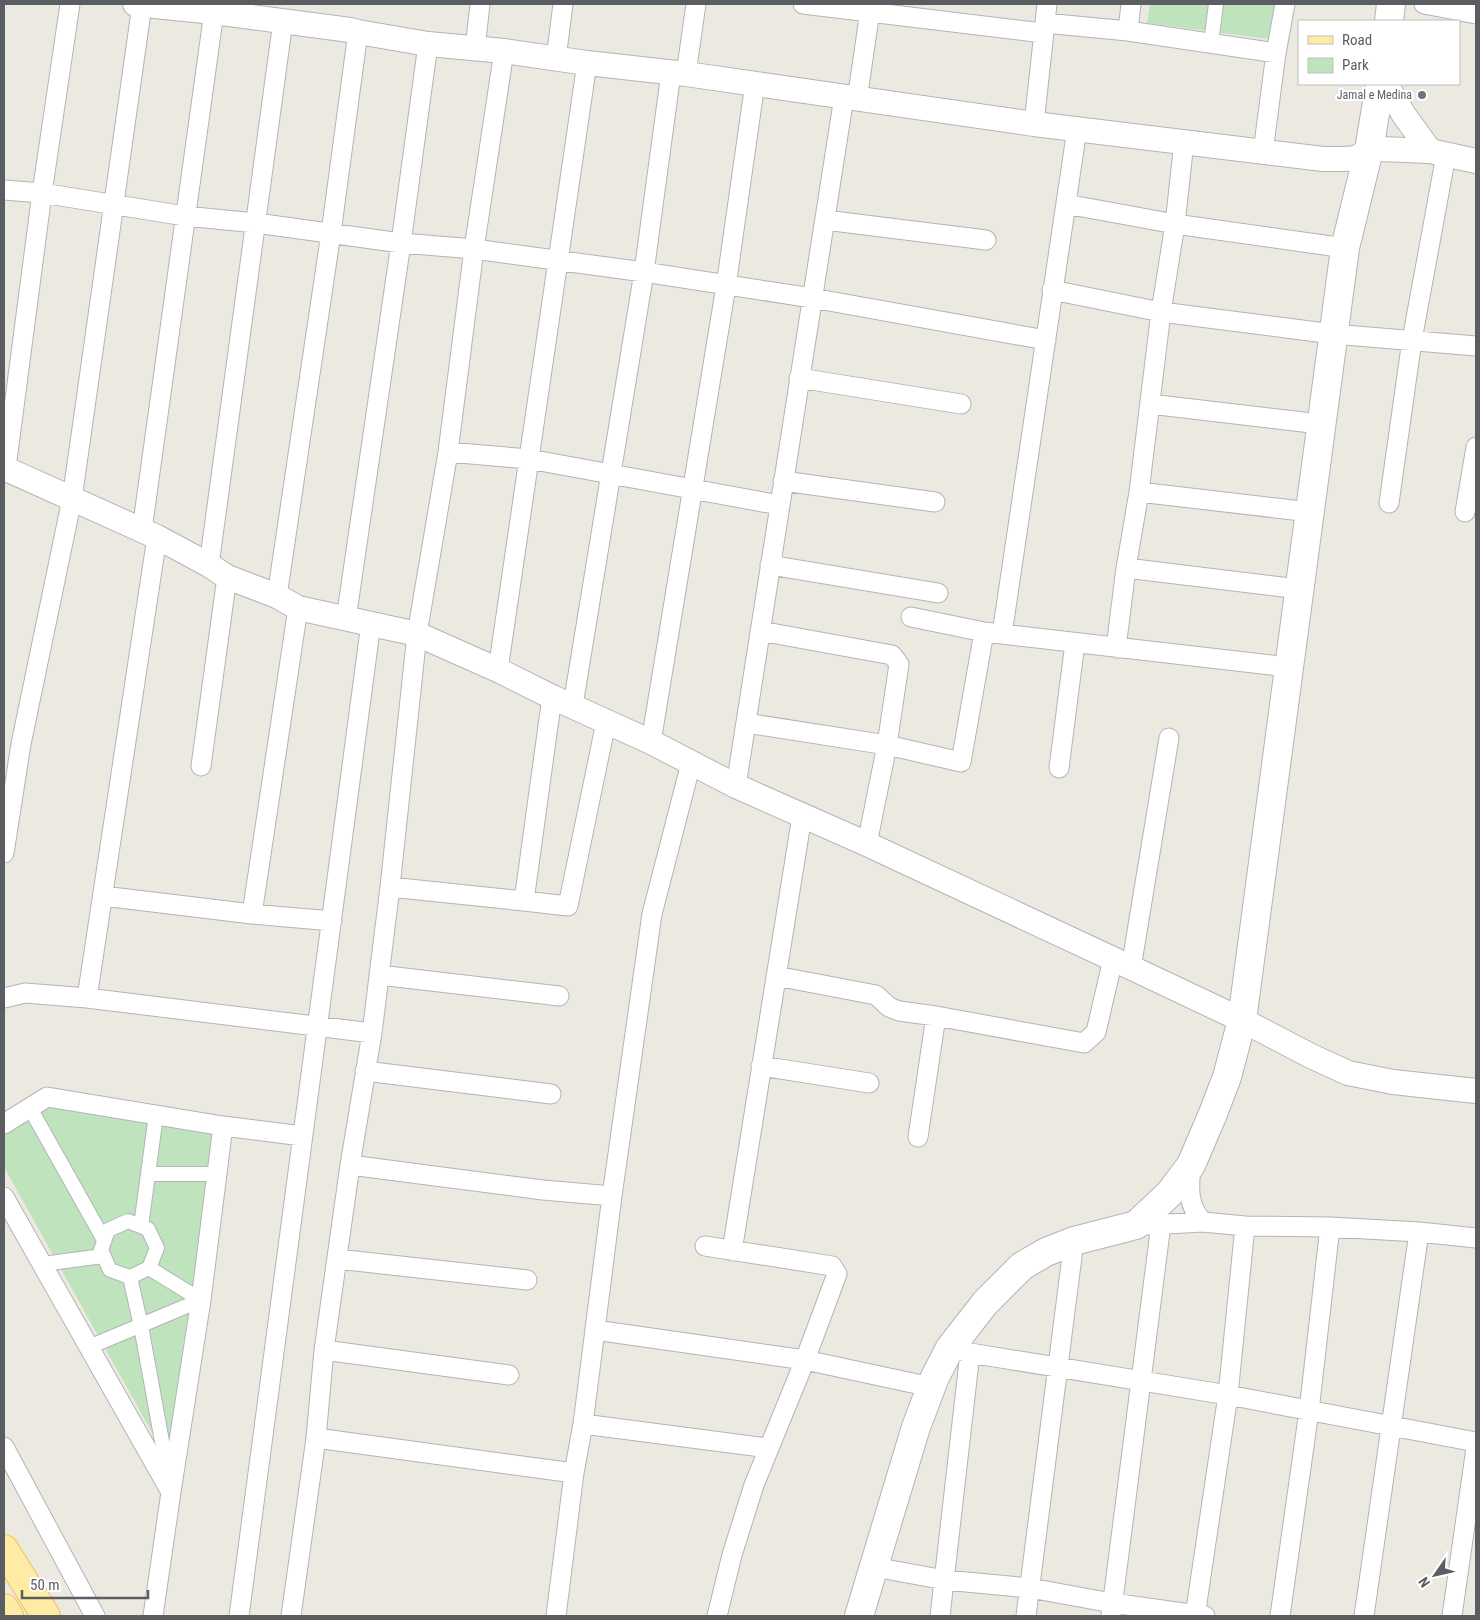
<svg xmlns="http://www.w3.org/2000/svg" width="1480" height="1620" viewBox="0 0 1480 1620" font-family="'Roboto Condensed',sans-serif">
	<rect width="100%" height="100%" fill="#ece9e1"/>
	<path fill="#bfe4bd" d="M 1150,4 L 1280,4 L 1276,40 L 1147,23 Z
		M 51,1107 L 212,1133 L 177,1453 L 164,1454 L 4,1167 L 4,1134 Z"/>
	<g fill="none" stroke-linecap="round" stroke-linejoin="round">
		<defs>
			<path id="pedestrian" d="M 1211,43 L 1216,4
				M 30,1108 L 104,1240
				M 148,1174 L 217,1174
				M 128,1221 L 148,1229 L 157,1248 L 149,1268 L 130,1277 L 110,1270 L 101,1250 L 108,1230 Z
				M 141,1226 L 156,1115
				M 43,1264 L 103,1256
				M 130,1277 L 141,1326 L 169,1480
				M 89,1347 L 201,1300 L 149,1268"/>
			<path id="minor" d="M 803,4 L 1043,33
				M 1424,4 L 1476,14
				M 1045,23 L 1128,31 L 1276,53
				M 1128,31 L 1131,4
				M 475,49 L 480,4
				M 556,59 L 563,4
				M 686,74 L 696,4
				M 857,100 L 871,4
				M 1034,124 L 1047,4
				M 1263,152 L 1276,53 L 1285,4
				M 4,190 L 42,193 L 185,216 L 256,223 L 401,243 L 474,249 L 644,272 L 812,298 L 1046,340
				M 1066,204 L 1175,224 L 1345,248
				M 825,220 L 986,240
				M 1052,290 L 1161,312 L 1333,334 L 1476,346
				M 799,378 L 961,404
				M 1150,404 L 1320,424
				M 448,452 L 529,459 L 779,505
				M 6,468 L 42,193 L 70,4
				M 783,481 L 935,502
				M 1139,492 L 1310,512
				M 1389,503 L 1412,340 L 1446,155
				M 1465,512 L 1476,447
				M 142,530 L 214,12
				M 209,565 L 283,21
				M 770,565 L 938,593
				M 1126,568 L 1299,589
				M 277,596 L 331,233 L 358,32
				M 911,617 L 984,632
				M 346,619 L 401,243 L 428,44
				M 760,631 L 892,655 L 899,664 L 887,745 L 867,844
				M 1002,634 L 1077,129
				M 1116,648 L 1126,568 L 1139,492 L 1161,312 L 1175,224 L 1184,142
				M 498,670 L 587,63
				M 573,705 L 644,272 L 671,73
				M 746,723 L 887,745 L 961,762 L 984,632 L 1288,667
				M 651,742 L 726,286 L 755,83
				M 201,766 L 227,577
				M 1059,768 L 1075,643
				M 736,786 L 844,97
				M 4,853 L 21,744 L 72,499 L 142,5
				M 390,887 L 524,901 L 552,697
				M 103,896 L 252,914 L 332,921
				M 524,901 L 568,906 L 606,722
				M 252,914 L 298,608
				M 1131,968 L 1169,738
				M 379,975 L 559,996
				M 776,976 L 876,995 L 889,1007 L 899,1011 L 936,1016 L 1084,1043 L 1096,1032 L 1113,959
				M 4,998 L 25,993 L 87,998 L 372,1033
				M 87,998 L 157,537
				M 761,1066 L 869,1083
				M 365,1071 L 551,1094
				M 4,1124 L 47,1097 L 223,1126 L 302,1136
				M 918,1137 L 936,1016
				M 350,1165 L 543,1190 L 612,1196
				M 1191,1165 C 1189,1187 1187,1206 1203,1222
				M 4,1197 L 171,1492
				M 1148,1225 L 1203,1222 L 1245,1226 L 1330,1227 L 1419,1232 L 1476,1238
				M 705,1246 L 832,1266 L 837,1274 L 805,1360 L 754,1485 L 732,1555 L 717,1616
				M 732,1251 L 802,816
				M 337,1259 L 527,1280
				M 595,1330 L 805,1360 L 931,1387
				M 324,1350 L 509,1375
				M 970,1353 L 1228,1395 L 1476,1442
				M 583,1424 L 768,1448
				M 316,1438 L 574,1473
				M 4,1447 L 95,1616
				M 874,1567 L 945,1580 L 1030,1588 L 1112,1603 L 1205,1616
				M 153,1616 L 171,1492 L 201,1300 L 223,1126
				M 239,1616 L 371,623
				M 291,1616 L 316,1438 L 324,1350 L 350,1165 L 372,1033 L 390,887 L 417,634 L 448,452 L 474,249 L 504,51
				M 556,1616 L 574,1473 L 583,1424 L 612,1196 L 652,914 L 691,763
				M 940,1616 L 970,1353 L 959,1350
				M 1026,1616 L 1074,1241
				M 1111,1616 L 1161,1224
				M 1195,1616 L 1228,1395 L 1245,1226
				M 1280,1616 L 1309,1411 L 1330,1227
				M 1364,1616 L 1419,1232
				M 1452,1616 L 1476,1448"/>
			<path id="tertiary" d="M 135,4 L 214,12 L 350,30 L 358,32 L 428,44 L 504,51 L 587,63 L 686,74 L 1034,124 L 1323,159 L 1345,159 L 1356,158 L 1369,150 L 1380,149 L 1430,151 L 1476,161
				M 1386,84 L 1404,115 L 1430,151
				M 4,468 L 157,537 L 209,565 L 227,577 L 277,596 L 298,608 L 417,634 L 498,670 L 552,697 L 651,742 L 736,786 L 867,844 L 1113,959 L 1242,1020 L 1311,1056 L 1348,1073 L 1393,1082 L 1476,1091"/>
			<path id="secondary" d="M 1389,21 L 1391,4
				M 859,1616 L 916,1427 L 935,1377 L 950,1348 L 985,1303 L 1022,1266 L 1046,1252 L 1074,1241 L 1136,1225 L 1170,1193 L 1191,1165 L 1212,1116 L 1227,1077 L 1242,1020 L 1345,248 L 1369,150 L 1380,84"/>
			<path id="primary" d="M 4,1549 L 46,1616
				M 4,1608 L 9,1616"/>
		</defs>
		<use href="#pedestrian" stroke="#b2b4b9" stroke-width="16"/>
		<use href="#minor" stroke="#b2b4b9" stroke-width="21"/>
		<use href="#tertiary" stroke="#b2b4b9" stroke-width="26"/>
		<use href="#secondary" stroke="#b1b4b9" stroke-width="30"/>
		<use href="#primary" stroke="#f0bf57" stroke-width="30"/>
		<use href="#pedestrian" stroke="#fff" stroke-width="14"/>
		<use href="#minor" stroke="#fff" stroke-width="19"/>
		<use href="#tertiary" stroke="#fff" stroke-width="24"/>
		<use href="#secondary" stroke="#fff" stroke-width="28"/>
		<use href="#primary" stroke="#feeca4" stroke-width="28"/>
	</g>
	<circle fill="#6b7280" stroke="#fff" stroke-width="2" cx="1422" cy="95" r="5"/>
	<g text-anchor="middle" stroke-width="4.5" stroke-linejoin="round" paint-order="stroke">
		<g font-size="12" fill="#5b616d" stroke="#fff" text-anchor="end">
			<text x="1412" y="99">Jamal e Medina</text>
		</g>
	</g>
	<rect width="1480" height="1620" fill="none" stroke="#5a5e62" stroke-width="10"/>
	<rect x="1298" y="20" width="162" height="65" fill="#ffffff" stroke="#bdbfc0"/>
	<rect x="1308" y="36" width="25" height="8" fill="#feeca4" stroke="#bdbfc0"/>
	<text x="1342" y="45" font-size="15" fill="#5a5e62">Road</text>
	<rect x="1308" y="58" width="25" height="15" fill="#bfe4bd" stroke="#bdbfc0"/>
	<text x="1342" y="70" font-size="15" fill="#5a5e62">Park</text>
	<g transform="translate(1435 1575) rotate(236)" stroke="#ffffff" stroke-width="4" paint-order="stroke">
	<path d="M0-4L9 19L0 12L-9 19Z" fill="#5a5e62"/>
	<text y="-8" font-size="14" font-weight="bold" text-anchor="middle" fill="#5a5e62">N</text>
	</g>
	<path d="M22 1590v8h126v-8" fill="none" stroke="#5a5e62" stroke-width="2.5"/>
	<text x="30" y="1590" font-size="15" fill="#5a5e62" stroke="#ffffff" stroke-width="4" paint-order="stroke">50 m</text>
</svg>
